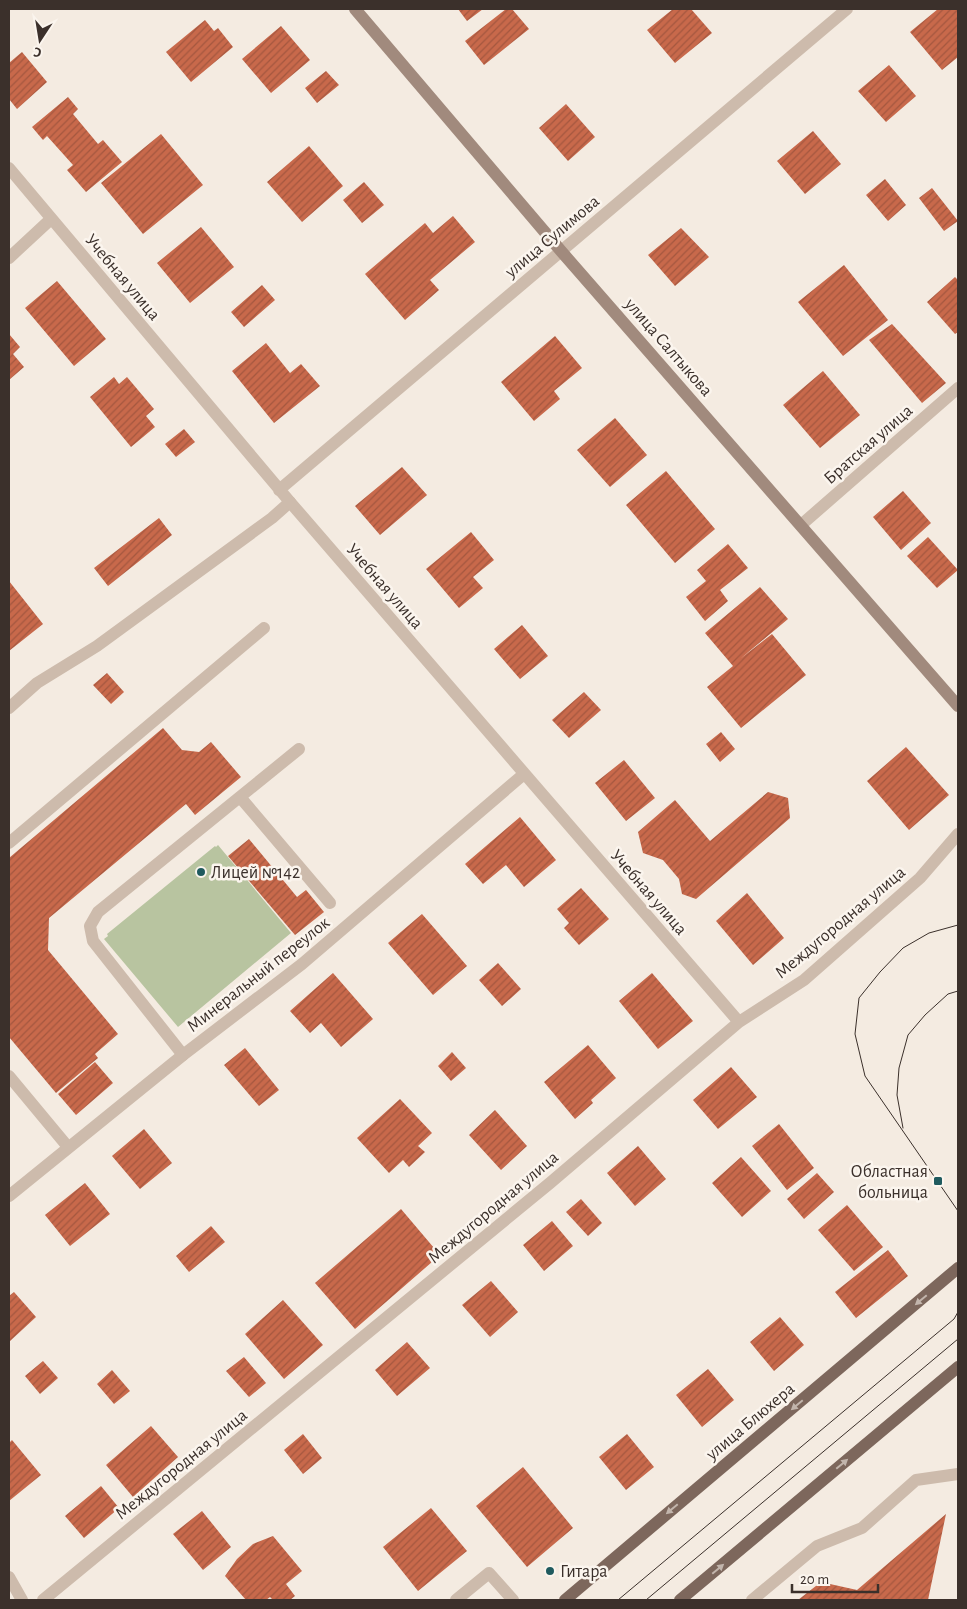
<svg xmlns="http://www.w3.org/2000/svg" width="967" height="1609" viewBox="0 0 967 1609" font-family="'Alegreya Sans',sans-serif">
	<defs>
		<pattern id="building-hatch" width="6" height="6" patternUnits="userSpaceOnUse" patternTransform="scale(1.25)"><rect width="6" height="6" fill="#c8694b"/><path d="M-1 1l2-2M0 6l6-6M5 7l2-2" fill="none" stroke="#a4573f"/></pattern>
	</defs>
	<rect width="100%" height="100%" fill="#f4ebe1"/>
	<path fill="#b8c4a0" d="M 218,845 L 291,933 L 178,1027 L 104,939 L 108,936 L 107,934 L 215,846 L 216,847 Z"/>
	<path fill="url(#building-hatch)" d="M 458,9 L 483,9 L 467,21 Z
		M 506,9 L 512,9 L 529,29 L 484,65 L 465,41 Z
		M 673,9 L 691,9 L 712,33 L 675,63 L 647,30 Z
		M 938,9 L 958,9 L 958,57 L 942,70 L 910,32 Z
		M 205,20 L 214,31 L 218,28 L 233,47 L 191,82 L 166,52 Z
		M 281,26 L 310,60 L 271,93 L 242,59 Z
		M 22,52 L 47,82 L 17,109 L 9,99 L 9,63 Z
		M 889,65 L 916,96 L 886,122 L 858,91 Z
		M 326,71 L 339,85 L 317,103 L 305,88 Z
		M 68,97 L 78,109 L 73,114 L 98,144 L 103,140 L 122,162 L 86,192 L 67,170 L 73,165 L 47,136 L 43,140 L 32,127 Z
		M 566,104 L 595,137 L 568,161 L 539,128 Z
		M 813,131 L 841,164 L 805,194 L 777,161 Z
		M 161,134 L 203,185 L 143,234 L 101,183 Z
		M 309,146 L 343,186 L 302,222 L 267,182 Z
		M 885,179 L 906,205 L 888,221 L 866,195 Z
		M 364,182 L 384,205 L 362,223 L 343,200 Z
		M 932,188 L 958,221 L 944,231 L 919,198 Z
		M 453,216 L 475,242 L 430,280 L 439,290 L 405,320 L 365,274 L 425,223 L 433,233 Z
		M 201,227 L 234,267 L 190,303 L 157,263 Z
		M 681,228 L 709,257 L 675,286 L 648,255 Z
		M 844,265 L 888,320 L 843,356 L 798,302 Z
		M 955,277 L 958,280 L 958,332 L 955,334 L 927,302 Z
		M 57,281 L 106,339 L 74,366 L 25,308 Z
		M 262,285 L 275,300 L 244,327 L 231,312 Z
		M 892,324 L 946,383 L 922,403 L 869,340 Z
		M 9,334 L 20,347 L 13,354 L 24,367 L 9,380 Z
		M 555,336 L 582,368 L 554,391 L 560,399 L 534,421 L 501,382 Z
		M 266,343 L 290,373 L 301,364 L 320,386 L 274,423 L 232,371 Z
		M 823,371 L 860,415 L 820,448 L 783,405 Z
		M 114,377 L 119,384 L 127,377 L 154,409 L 146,416 L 155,427 L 131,447 L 90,397 Z
		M 615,418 L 647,455 L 610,487 L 577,450 Z
		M 184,429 L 195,442 L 176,457 L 165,444 Z
		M 402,467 L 427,495 L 380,535 L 355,506 Z
		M 666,471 L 715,529 L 675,563 L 626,505 Z
		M 903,491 L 931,523 L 901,550 L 873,517 Z
		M 159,518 L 172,535 L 108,586 L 94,568 Z
		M 471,532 L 494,560 L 473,577 L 483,588 L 459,608 L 426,569 Z
		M 928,537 L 958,570 L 937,588 L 907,556 Z
		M 728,544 L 748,568 L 720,590 L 728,601 L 705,621 L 686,597 L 706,581 L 697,570 Z
		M 9,581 L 43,624 L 9,651 Z
		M 760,587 L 788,619 L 740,659 L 772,634 L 806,675 L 741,728 L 707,687 L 733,666 L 705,633 Z
		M 522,625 L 548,656 L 520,679 L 494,649 Z
		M 107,673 L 124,692 L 111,704 L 93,685 Z
		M 584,692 L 601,710 L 569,738 L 552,720 Z
		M 163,728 L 182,750 L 199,752 L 211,742 L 241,777 L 195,815 L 186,804 L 49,918 L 48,950 L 118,1034 L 95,1054 L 98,1058 L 56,1093 L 9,1037 L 9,858 Z
		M 721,732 L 735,749 L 720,762 L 706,744 Z
		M 906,747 L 949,795 L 909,830 L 867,781 Z
		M 624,760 L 655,798 L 626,821 L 595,783 Z
		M 768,792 L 788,798 L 790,818 L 696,899 L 682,894 L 679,879 L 663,860 L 643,853 L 638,832 L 675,800 L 710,841 Z
		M 520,817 L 556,860 L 524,887 L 506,865 L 483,884 L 465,864 Z
		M 249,839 L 297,897 L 306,890 L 324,912 L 295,935 L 228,856 Z
		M 581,888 L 609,919 L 579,945 L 564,928 L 569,923 L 557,909 Z
		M 747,893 L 784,938 L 753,965 L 716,921 Z
		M 422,914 L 467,966 L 433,995 L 388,943 Z
		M 498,963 L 521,989 L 502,1006 L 479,980 Z
		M 333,973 L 373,1019 L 341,1047 L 321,1023 L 310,1033 L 290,1011 Z
		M 652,973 L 693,1021 L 658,1049 L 619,1001 Z
		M 588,1045 L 616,1078 L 591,1100 L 593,1103 L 575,1119 L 544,1082 Z
		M 245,1048 L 279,1090 L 259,1106 L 224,1065 Z
		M 452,1052 L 466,1068 L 451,1081 L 438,1066 Z
		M 95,1062 L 113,1083 L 76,1115 L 58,1094 Z
		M 731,1067 L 757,1097 L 718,1129 L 693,1100 Z
		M 400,1099 L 432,1133 L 418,1146 L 425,1152 L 409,1167 L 403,1160 L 389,1173 L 357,1138 Z
		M 495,1110 L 527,1146 L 501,1170 L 469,1135 Z
		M 779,1124 L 814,1168 L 787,1190 L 752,1146 Z
		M 144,1129 L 172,1163 L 140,1189 L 112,1156 Z
		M 638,1146 L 666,1179 L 635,1206 L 607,1173 Z
		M 741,1157 L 771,1191 L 742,1217 L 712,1183 Z
		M 817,1173 L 834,1192 L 804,1219 L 787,1199 Z
		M 85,1183 L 110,1214 L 70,1246 L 45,1215 Z
		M 581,1199 L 602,1223 L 588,1236 L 566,1212 Z
		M 847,1205 L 883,1247 L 854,1271 L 818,1230 Z
		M 401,1209 L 440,1255 L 355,1329 L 315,1283 Z
		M 552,1221 L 573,1246 L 544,1271 L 523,1245 Z
		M 211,1226 L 225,1242 L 189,1272 L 176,1256 Z
		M 888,1250 L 908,1276 L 856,1318 L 835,1292 Z
		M 491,1281 L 518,1312 L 490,1337 L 462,1305 Z
		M 14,1292 L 36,1317 L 9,1342 L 9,1296 Z
		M 283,1300 L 323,1345 L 284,1379 L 245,1334 Z
		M 780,1317 L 804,1345 L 774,1371 L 750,1342 Z
		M 407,1342 L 430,1368 L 397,1396 L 375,1370 Z
		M 244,1357 L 266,1383 L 249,1397 L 226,1371 Z
		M 43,1361 L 58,1378 L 40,1394 L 25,1376 Z
		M 708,1369 L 734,1400 L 702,1427 L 676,1395 Z
		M 112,1370 L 130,1391 L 114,1404 L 97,1384 Z
		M 151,1426 L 178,1457 L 133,1497 L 106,1465 Z
		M 303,1434 L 322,1458 L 303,1474 L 284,1450 Z
		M 627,1434 L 654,1467 L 626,1490 L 599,1457 Z
		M 12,1440 L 41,1475 L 9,1501 L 9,1443 Z
		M 523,1467 L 573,1528 L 527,1567 L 476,1506 Z
		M 101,1486 L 119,1508 L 84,1538 L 65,1516 Z
		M 431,1508 L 467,1551 L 418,1591 L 383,1547 Z
		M 202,1511 L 231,1547 L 203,1570 L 173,1534 Z
		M 946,1514 L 928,1600 L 798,1600 L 821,1582 L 857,1590 Z
		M 273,1536 L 302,1571 L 286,1584 L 295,1596 L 290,1600 L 273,1600 L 270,1597 L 266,1600 L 246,1600 L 225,1576 L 237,1559 L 253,1544 Z"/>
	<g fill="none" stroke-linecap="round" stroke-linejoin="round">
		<path stroke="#cdbbac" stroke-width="12" d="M 9,708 L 37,683 L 97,646 L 272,518 L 290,502
			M 240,797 L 330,903
			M 9,843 L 264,628
			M 183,1055 L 93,941 L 90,926 L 98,912 L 299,749
			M 9,1076 L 68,1147
			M 456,1600 L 489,1573 L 513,1600
			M 752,1600 L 817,1546 L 862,1528 L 916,1480 L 958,1474"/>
		<path stroke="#cdbbac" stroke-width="12" d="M 9,168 L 290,502 L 739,1022
			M 9,258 L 51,219
			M 279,490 L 847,9
			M 801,525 L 958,388
			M 9,1196 L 183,1055 L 302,964 L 524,774
			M 9,1577 L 22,1600
			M 43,1600 L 550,1183 L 739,1022 L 804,980 L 920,878 L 958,834"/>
		<path stroke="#a18a7d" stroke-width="12" d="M 355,9 L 561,251 L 958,706"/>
		<path stroke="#7d675c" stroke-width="12" d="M 565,1600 L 958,1268
			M 680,1600 L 958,1367"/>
		<path stroke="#3b302b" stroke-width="1" d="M 958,925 L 929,933 L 903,948 L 880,972 L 859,998 L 855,1034 L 865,1076 L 958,1211
			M 903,1128 L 897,1095 L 899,1068 L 908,1035 L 925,1015 L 948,994 L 958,991
			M 618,1600 L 954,1319 L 958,1312
			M 646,1600 L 958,1339"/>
	</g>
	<defs><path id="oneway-solid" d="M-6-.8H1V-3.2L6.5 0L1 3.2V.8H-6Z" transform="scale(1.25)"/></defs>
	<g fill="#c2b5ac">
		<use href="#oneway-solid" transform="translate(921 1300) rotate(140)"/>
		<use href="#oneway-solid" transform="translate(797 1405) rotate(140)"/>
		<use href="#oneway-solid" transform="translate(842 1464) rotate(-40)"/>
		<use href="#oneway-solid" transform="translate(672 1509) rotate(140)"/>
		<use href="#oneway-solid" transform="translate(718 1569) rotate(-40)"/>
	</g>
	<g fill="#1f5a5e" stroke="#fbf5ee" stroke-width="2">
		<circle cx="201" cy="872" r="5"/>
		<rect x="933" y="1176" width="10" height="10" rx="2.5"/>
		<circle cx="550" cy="1571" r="5"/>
	</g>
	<g text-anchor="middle" stroke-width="5" stroke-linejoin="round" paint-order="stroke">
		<g font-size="18" fill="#3b302b" stroke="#fbf5ee">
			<text transform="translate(552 236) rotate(-40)" y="6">улица Сулимова</text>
			<text transform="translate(123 277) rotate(50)" y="6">Учебная улица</text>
			<text transform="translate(669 347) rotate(49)" y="6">улица Салтыкова</text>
			<text transform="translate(868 444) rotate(-41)" y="6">Братская улица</text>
			<text transform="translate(385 586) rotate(49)" y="6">Учебная улица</text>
			<text transform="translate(649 892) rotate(49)" y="6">Учебная улица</text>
			<text transform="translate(840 922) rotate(-40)" y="6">Междугородная улица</text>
			<text transform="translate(258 974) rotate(-38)" y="6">Минеральный переулок</text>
			<text transform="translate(493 1207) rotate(-40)" y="6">Междугородная улица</text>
			<text transform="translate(750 1421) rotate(-40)" y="6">улица Блюхера</text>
			<text transform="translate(181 1464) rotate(-39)" y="6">Междугородная улица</text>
		</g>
		<g font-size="18" fill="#3b302b" stroke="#fbf5ee" text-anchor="start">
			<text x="211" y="878">Лицей №142</text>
			<text x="928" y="1177" text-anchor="end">Областная<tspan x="928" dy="21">больница</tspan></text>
			<text x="560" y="1577">Гитара</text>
		</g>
	</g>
	<rect width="967" height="1609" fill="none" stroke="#3b302b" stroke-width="20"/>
	<g transform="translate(40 40) rotate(192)" stroke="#fbf5ee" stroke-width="4" paint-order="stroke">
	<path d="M0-4L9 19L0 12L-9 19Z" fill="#3b302b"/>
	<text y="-8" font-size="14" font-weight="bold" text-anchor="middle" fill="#3b302b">С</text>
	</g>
	<path d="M792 1584v8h86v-8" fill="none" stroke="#3b302b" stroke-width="2.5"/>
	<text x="800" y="1584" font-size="15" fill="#3b302b" stroke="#fbf5ee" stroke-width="4" paint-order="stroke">20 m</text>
</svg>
